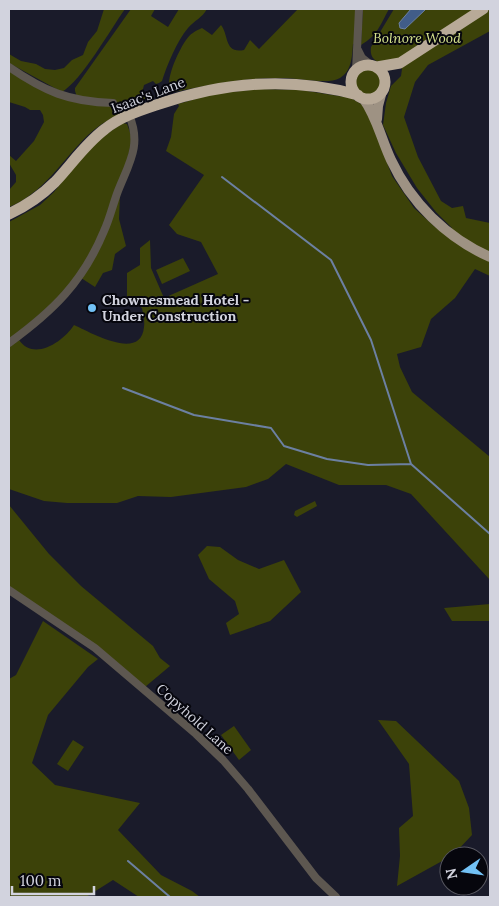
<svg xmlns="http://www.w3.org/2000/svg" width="499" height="906" viewBox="0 0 499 906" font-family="Lora,serif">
	<rect width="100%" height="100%" fill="#1a1b2a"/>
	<path fill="#3c4209" d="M 104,9 L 125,9 C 110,30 82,80 62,92 L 9,63 L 9,54 L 21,61 L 36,64 L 45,69 L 55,70 L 64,68 L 72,60 L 83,55 L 88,42 L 97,31 Z
		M 131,9 L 155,9 L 151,16 L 168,27 L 179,9 L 207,9 C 202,18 195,20 188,28 C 177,41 167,65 162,81 L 159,83 L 156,84 L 153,81 L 144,85 L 142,93 L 154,96 L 153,99 L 143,99 L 142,104 C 122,113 104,120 88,135 C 62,160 44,193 9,207 L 9,190 L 16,182 L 16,175 L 9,163 L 9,155 L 16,161 L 34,141 L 44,122 L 43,115 L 40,110 L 30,110 L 25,107 L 9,102 L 9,71 C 26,83 58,98 79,103 L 75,91 L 75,88 Z
		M 298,9 L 357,9 L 355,44 L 353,44 C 352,56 352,71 340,78 C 328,85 299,78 284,78 C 246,77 210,85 174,92 L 170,91 C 165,79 179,50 186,40 C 190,34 195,31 202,28 L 212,35 L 221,25 C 229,35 224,54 244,50 L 250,40 L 259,49 Z
		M 363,9 L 389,9 C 380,25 378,35 361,45 Z
		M 394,9 L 490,9 L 490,31 L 428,65 L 415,82 L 404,117 L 418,157 L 441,201 L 452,208 L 463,206 L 466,218 L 490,223 L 490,276 L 475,269 L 455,298 L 431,319 L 421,347 L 397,354 L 400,367 L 412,392 L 490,457 L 490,580 L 411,494 L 386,485 L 339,485 L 286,464 L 268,479 L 246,487 L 171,497 L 138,496 L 117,503 L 67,503 L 44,501 L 9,489 L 9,347 L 19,340 C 34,362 64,341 74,325 C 90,332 141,362 144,327 C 145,321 143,314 142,308 L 127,298 L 127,273 L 140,265 L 140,248 L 150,240 L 151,268 L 164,298 L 218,274 L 201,242 L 177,234 L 169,225 L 204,175 L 166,151 L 171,137 L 174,114 L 179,106 L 178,104 L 213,94 L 258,89 L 301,90 L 351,98 L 366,107 L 392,176 L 414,208 L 435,227 L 452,228 L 436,212 L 417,188 L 396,153 L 383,125 L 386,103 L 391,86 L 401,76 L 402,69 L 396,59 L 378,62 C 372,59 370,54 371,47 Z
		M355 82a13 13 0 1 1 26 0a13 13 0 1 1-26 0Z
		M 123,123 L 127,124 L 132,138 L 120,195 L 119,219 L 126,246 L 115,254 L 112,270 L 103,273 L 95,287 L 78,276 L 60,297 L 9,340 L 9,222 L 40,205 L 54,192 L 88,149 L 108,133 Z
		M 183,258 L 190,271 L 162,284 L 156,270 Z
		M 315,501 L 317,506 L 297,517 L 294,515 L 295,511 Z
		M 9,505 L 49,554 L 81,586 L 153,646 L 160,658 L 170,666 L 145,687 L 9,587 Z
		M 207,546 L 220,547 L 238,560 L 259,569 L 284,560 L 301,592 L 270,621 L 230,635 L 226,623 L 239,614 L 235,601 L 209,579 L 198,555 Z
		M 490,604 L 490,621 L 452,621 L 444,608 Z
		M 43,621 L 98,659 L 88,667 L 48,715 L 32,763 L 55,785 L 140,803 L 118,830 L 161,875 L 192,891 L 200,897 L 139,897 L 113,880 L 86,897 L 9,897 L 9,679 L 16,675 Z
		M 378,720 L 396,721 L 459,781 L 469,808 L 472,835 L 453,855 L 397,886 L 400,856 L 399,828 L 413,816 L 409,764 Z
		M 234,726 L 251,750 L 239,760 L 221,735 Z
		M 73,740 L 84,747 L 68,771 L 57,764 Z"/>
	<path fill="#415d89" stroke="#6c80a2" d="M 411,9 L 426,9 L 405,29 L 400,28 L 399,23 Z"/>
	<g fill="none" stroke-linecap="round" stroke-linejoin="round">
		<path stroke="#6c80a2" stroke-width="2" d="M 222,177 L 331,260 L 371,340 L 411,464 L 490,534
			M 123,388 L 194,415 L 271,428 L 284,446 L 327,459 L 368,465 L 411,464
			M 128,861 L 170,897"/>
		<path stroke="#5d5750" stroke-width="8" d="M 358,50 L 362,58 L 371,65
			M 9,67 C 44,91 69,102 113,103
			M 356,70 L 359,9
			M 9,343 C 53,311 83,282 104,231 C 110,218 113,204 118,191 C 129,163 142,145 129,115
			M 9,590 L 95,648 L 196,734 L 223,760 L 248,789 L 316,878 L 336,897"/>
		<path stroke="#9e9283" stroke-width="10" d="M 363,98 C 377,117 381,139 391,160 C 411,203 447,238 490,257
			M 377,119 L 378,106 L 382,91"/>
		<path stroke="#b8aa98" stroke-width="11" d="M351 82a17 17 0 1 1 34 0a17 17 0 1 1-34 0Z
			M 377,67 L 400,63 L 483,9
			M 9,214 C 26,206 42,195 55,182 C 72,164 85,144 105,129 C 120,117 138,111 156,105 C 222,82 290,76 358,95"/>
	</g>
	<circle fill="#72c1f5" stroke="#06060d" stroke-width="2" cx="92" cy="308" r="5"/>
	<g text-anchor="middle" stroke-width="4" stroke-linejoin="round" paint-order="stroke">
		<g font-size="14" font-style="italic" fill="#d6e38d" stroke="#06060d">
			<text x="417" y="43">Bolnore Wood</text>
		</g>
		<g font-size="14" fill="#d2d3de" stroke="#06060d">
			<text transform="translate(148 95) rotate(-21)" y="5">Isaac's Lane</text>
			<text transform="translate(195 719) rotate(42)" y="5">Copyhold Lane</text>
		</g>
		<g font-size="14" font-weight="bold" fill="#d2d3de" stroke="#06060d" text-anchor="start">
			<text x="102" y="305">Chownesmead Hotel -<tspan x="102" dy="16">Under Construction</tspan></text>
		</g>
	</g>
	<rect width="499" height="906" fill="none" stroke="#d2d3de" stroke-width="20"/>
	<g transform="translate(464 871) rotate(257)"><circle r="24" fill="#06060d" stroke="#585861"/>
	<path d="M0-4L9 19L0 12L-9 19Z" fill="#72c1f5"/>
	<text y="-8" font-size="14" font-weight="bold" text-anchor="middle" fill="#d2d3de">N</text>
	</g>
	<path d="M12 886v8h82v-8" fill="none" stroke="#d2d3de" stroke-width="2.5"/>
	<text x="20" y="886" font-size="15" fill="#d2d3de" stroke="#06060d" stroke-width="4" paint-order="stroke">100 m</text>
</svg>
